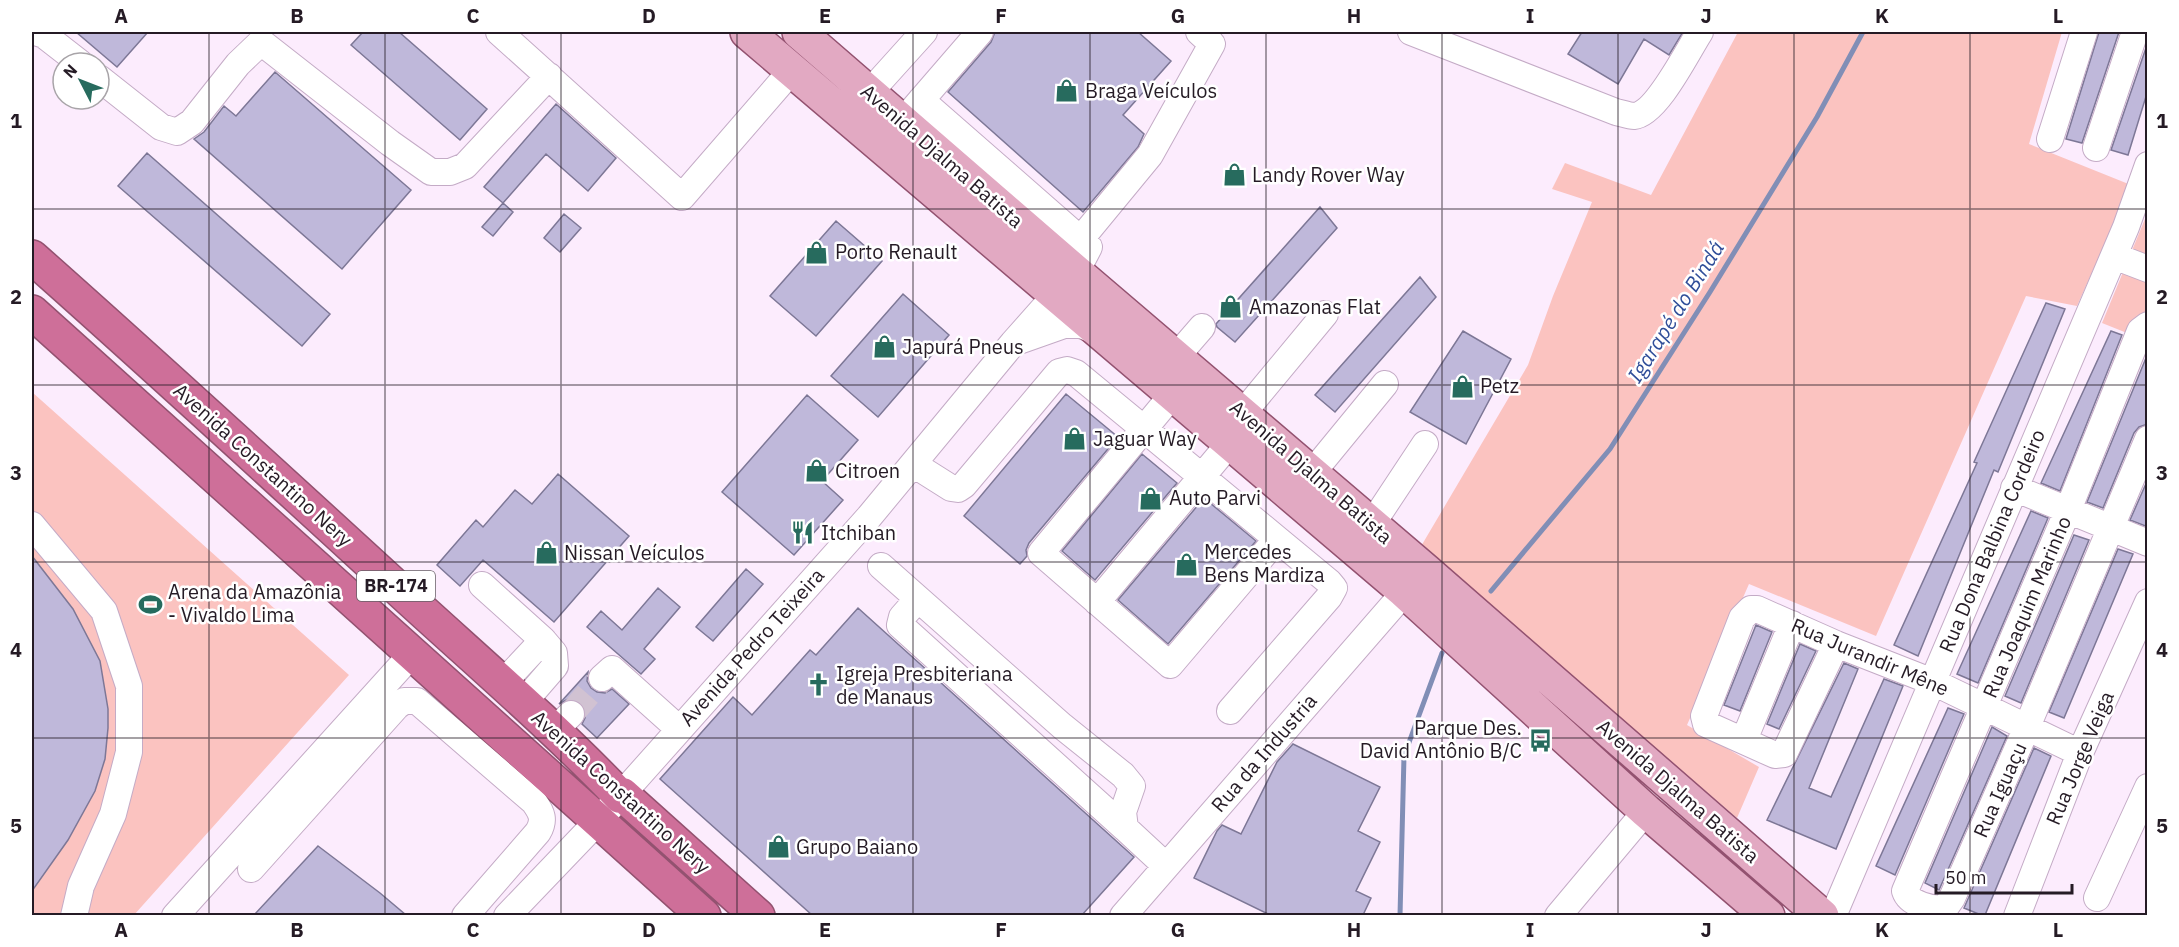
<svg xmlns="http://www.w3.org/2000/svg" width="2179" height="947" viewBox="0 0 2179 947" font-family="'IBM Plex Sans',sans-serif">
	<rect width="100%" height="100%" fill="#fcecfd"/>
	<path fill="#fbc3c0" d="M 1738,32 L 2062,32 L 2029,144 L 2131,185 L 2077,306 L 2026,296 L 1876,636 L 1749,584 L 1687,725 L 1759,767 L 1737,818 L 1420,548 L 1528,365 L 1553,296 L 1592,202 L 1552,189 L 1565,163 L 1651,195 Z
		M 2147,214 L 2147,341 L 2102,323 Z
		M 32,392 L 349,675 L 134,915 L 32,915 Z"/>
	<g fill="none" stroke-linecap="round" stroke-linejoin="round">
		<path stroke="#818eb6" stroke-width="5" d="M 1491,591 L 1610,449 L 1710,292 L 1817,117 L 1863,32
			M 1400,916 L 1404,756 L 1442,653"/>
	</g>
	<path fill="#bfb8da" stroke="#7d7796" stroke-width="1.5" d="M 76,32 L 148,32 L 117,67 Z
		M 363,32 L 399,32 L 487,109 L 460,140 L 351,45 Z
		M 995,32 L 1138,32 L 1171,61 L 1123,115 L 1144,134 L 1138,147 L 1083,212 L 948,92 L 991,42 Z
		M 1582,32 L 1683,32 L 1669,55 L 1644,39 L 1618,84 L 1568,54 Z
		M 2099,32 L 2119,32 L 2082,143 L 2066,139 Z
		M 2148,42 L 2148,90 L 2128,155 L 2111,150 Z
		M 275,72 L 411,190 L 342,269 L 194,139 L 204,132 L 224,106 L 236,116 Z
		M 556,104 L 616,158 L 588,191 L 546,154 L 503,203 L 484,187 Z
		M 147,153 L 330,314 L 302,346 L 118,186 Z
		M 503,203 L 513,212 L 493,236 L 482,227 Z
		M 1320,207 L 1337,228 L 1235,342 L 1217,327 L 1216,324 Z
		M 564,214 L 581,228 L 560,252 L 544,238 Z
		M 836,221 L 882,261 L 816,336 L 770,296 Z
		M 1420,277 L 1436,297 L 1335,412 L 1315,395 Z
		M 903,294 L 949,335 L 878,417 L 831,376 Z
		M 2046,303 L 2065,309 L 1998,472 L 1994,470 L 1918,656 L 1894,645 L 1977,463 L 1974,462 Z
		M 1463,331 L 1511,359 L 1466,444 L 1410,412 Z
		M 2111,331 L 2122,335 L 2060,491 L 2041,483 Z
		M 2148,353 L 2148,424 L 2139,427 L 2134,433 L 2103,508 L 2087,502 Z
		M 1066,394 L 1118,437 L 1029,543 L 1026,550 L 1027,556 L 1020,564 L 964,516 Z
		M 807,395 L 858,440 L 822,481 L 843,500 L 794,555 L 722,492 Z
		M 1142,454 L 1177,483 L 1095,580 L 1062,551 Z
		M 558,474 L 629,536 L 554,622 L 483,560 L 460,586 L 437,565 L 476,520 L 483,527 L 515,490 L 532,504 Z
		M 2148,479 L 2148,527 L 2130,520 Z
		M 1204,498 L 1256,541 L 1168,644 L 1118,600 Z
		M 2031,511 L 2048,518 L 1978,683 L 1957,674 Z
		M 2074,535 L 2089,540 L 2021,703 L 2005,696 Z
		M 2118,549 L 2133,554 L 2064,718 L 2049,712 Z
		M 32,556 L 73,609 L 100,661 L 108,709 L 108,728 L 105,759 L 95,791 L 68,840 L 32,891 Z
		M 746,569 L 763,584 L 713,641 L 696,627 Z
		M 658,588 L 680,607 L 644,649 L 655,659 L 641,674 L 587,627 L 601,611 L 622,630 Z
		M 858,608 L 1134,857 L 1082,915 L 812,915 L 660,779 L 733,697 L 752,715 L 810,650 L 816,655 Z
		M 1756,625 L 1772,632 L 1740,711 L 1724,705 Z
		M 1800,644 L 1816,651 L 1779,729 L 1767,724 Z
		M 1844,663 L 1858,669 L 1809,788 L 1831,797 L 1884,679 L 1903,686 L 1836,849 L 1767,820 Z
		M 588,672 L 587,681 L 591,688 L 597,692 L 605,693 L 612,689 L 629,704 L 597,738 L 582,724 L 585,718 L 586,711 L 581,703 L 575,700 L 568,699 L 559,704 Z
		M 1948,708 L 1964,714 L 1895,875 L 1876,866 Z
		M 1992,727 L 2007,736 L 1939,890 L 1925,883 Z
		M 1293,744 L 1380,787 L 1358,831 L 1380,842 L 1356,891 L 1371,898 L 1363,915 L 1270,915 L 1194,878 L 1217,831 L 1222,825 L 1241,834 L 1277,762 Z
		M 2034,748 L 2051,756 L 1985,915 L 1981,915 L 1964,908 Z
		M 318,846 L 380,893 L 406,915 L 254,915 Z"/>
	<g fill="none" stroke-linecap="round" stroke-linejoin="round">
		<path stroke="#d1c2d2" stroke-width="26" stroke-dasharray="26 13" stroke-linecap="butt" d="M 571,714 L 602,678"/>
		<defs>
			<path id="minor" d="M 35,32 L 44,35 L 80,63
				M 499,32 L 682,197 L 792,70
				M 1411,32 L 1616,112 C 1621,113 1629,116 1634,116 C 1657,114 1688,50 1700,32
				M 99,78 L 161,127 L 177,132 L 192,122 L 238,64 L 261,42 L 390,143 L 431,172 L 450,172 L 465,166 L 549,76
				M 869,93 L 924,32
				M 910,113 L 980,32
				M 2050,139 L 2084,32
				M 2096,148 L 2135,32
				M 1080,240 L 1150,155 L 1212,44 L 1199,32
				M 2114,256 L 2148,269
				M 2148,325 L 2140,331 L 2068,510 L 1905,891 C 1909,904 1932,910 1945,908 L 1952,898 L 2027,727 L 2148,439
				M 1013,343 L 1064,325 L 1081,325 L 1098,332
				M 1176,357 L 1202,327
				M 1243,413 L 1325,314
				M 1144,429 L 1277,539 L 1170,665 L 1041,553 Z
				M 913,464 L 951,488 L 958,489 L 964,485 L 1059,372 L 1067,370 L 1076,373 L 1144,429 L 1173,394
				M 1312,473 L 1385,384
				M 2014,488 L 2148,543
				M 1372,524 L 1425,444
				M 32,525 L 104,611 L 129,686 L 129,752 L 113,814 L 81,886 L 74,916
				M 881,566 L 1062,726 L 1123,775 L 1132,786 L 1123,812 L 1125,828 L 1166,866
				M 482,585 L 543,640 L 502,684
				M 918,599 L 902,617 L 900,625 L 1125,828
				M 1097,602 L 1230,443
				M 1836,644 L 1784,754 L 1775,755 L 1706,724 L 1704,716 L 1742,618 L 1751,609 L 1757,609 L 1836,644 L 1933,682 L 2080,753
				M 602,678 L 612,669 L 679,729
				M 523,703 L 555,666 L 554,653 L 543,640
				M 1230,711 L 1329,597 L 1334,588 L 1329,582 L 1277,539
				M 554,731 L 571,714
				M 1744,740 L 1792,624
				M 251,869 L 397,706 L 404,701 L 417,701 L 534,802 C 542,813 545,820 538,832 L 465,916
				M 2097,898 L 2148,787
				M 175,916 L 412,654
				M 507,916 L 598,821 L 869,517 L 1013,343 L 1076,272 L 1089,247 L 921,100
				M 1123,916 L 1416,579
				M 1558,916 L 1646,811
				M 1833,916 L 2126,227 L 2148,165
				M 2017,916 L 2080,753 L 2148,602"/>
			<path id="major" d="M 747,32 L 1404,591 L 1646,811 L 1768,916
				M 799,32 L 1076,272 L 1425,570 L 1822,916"/>
			<path id="highway" d="M 32,257 C 154,365 274,475 394,585 C 470,655 549,722 620,796 L 623,795 L 758,916
				M 32,312 L 704,916"/>
		</defs>
		<use href="#minor" stroke="#c4abc6" stroke-width="28"/>
		<use href="#major" stroke="#935270" stroke-width="36"/>
		<use href="#highway" stroke="#935270" stroke-width="36"/>
		<use href="#minor" stroke="#fff" stroke-width="26"/>
		<use href="#major" stroke="#e2a9c2" stroke-width="33"/>
		<use href="#highway" stroke="#ce6f99" stroke-width="33"/>
	</g>
	<path fill="none" stroke="#251b25" stroke-width="1.5" stroke-opacity="0.55" d="M 209,32 L 209,916M 385,32 L 385,916M 561,32 L 561,916M 737,32 L 737,916M 913,32 L 913,916M 1090,32 L 1090,916M 1266,32 L 1266,916M 1442,32 L 1442,916M 1618,32 L 1618,916M 1794,32 L 1794,916M 1970,32 L 1970,916M 32,209 L 2148,209M 32,385 L 2148,385M 32,562 L 2148,562M 32,738 L 2148,738"/>
	<defs>
		<symbol id="shop-bare" viewBox="-9 -9 18 18"><path d="M-5-2.5h2.3a2.7 3.5 0 0 1 5.4 0H5L5.5 6h-11ZM-1.5-2.5h3a1.5 2.3 0 0 0-3 0Z" fill="#276b5e" stroke="#fff" stroke-width="2.5" paint-order="stroke"/></symbol>
		<symbol id="restaurant-bare" viewBox="-9 -9 18 18"><path d="M-5-6h1v4h1v-4h1v4h1v-4h1v5L-1.5 .5V6h-2V.5L-5-1ZM5-6V6H3V1.5H1.5Q1.5-4 5-6Z" fill="#276b5e" stroke="#fff" stroke-width="2.5" paint-order="stroke"/></symbol>
		<symbol id="stadium-bare" viewBox="-9 -9 18 18"><path d="M0-5a6.5 5 0 1 0 0 10a6.5 5 0 1 0 0-10ZM-3.5-1.8h7v3.6h-7Z" fill="#276b5e" stroke="#fff" stroke-width="2.5" paint-order="stroke"/></symbol>
		<symbol id="church-bare" viewBox="-9 -9 18 18"><path d="M-1.2-6h2.4v3.5h3.3v2.4h-3.3V6h-2.4V-.1h-3.3v-2.4h3.3Z" fill="#276b5e" stroke="#fff" stroke-width="2.5" paint-order="stroke"/></symbol>
		<symbol id="bus-bare" viewBox="-9 -9 18 18"><path d="M-5-6H5V4H4V6H2V4H-2V6H-4V4H-5ZM-3.5-4V0h7V-4ZM-3.5 1.2v1.5H-2V1.2ZM2 1.2v1.5H3.5V1.2Z" fill="#276b5e" stroke="#fff" stroke-width="2.5" paint-order="stroke"/></symbol>
	</defs>
	<g fill-rule="evenodd">
		<use href="#shop-bare" x="1050" y="74" width="33" height="33"/>
		<use href="#shop-bare" x="1218" y="158" width="33" height="33"/>
		<use href="#shop-bare" x="800" y="236" width="33" height="33"/>
		<use href="#shop-bare" x="1214" y="290" width="33" height="33"/>
		<use href="#shop-bare" x="868" y="330" width="33" height="33"/>
		<use href="#shop-bare" x="1446" y="370" width="33" height="33"/>
		<use href="#shop-bare" x="1058" y="422" width="33" height="33"/>
		<use href="#shop-bare" x="800" y="454" width="33" height="33"/>
		<use href="#shop-bare" x="1134" y="482" width="33" height="33"/>
		<use href="#restaurant-bare" x="786" y="516" width="33" height="33"/>
		<use href="#shop-bare" x="530" y="536" width="33" height="33"/>
		<use href="#shop-bare" x="1170" y="548" width="33" height="33"/>
		<use href="#stadium-bare" x="134" y="588" width="33" height="33"/>
		<use href="#church-bare" x="802" y="668" width="33" height="33"/>
		<use href="#bus-bare" x="1524" y="724" width="33" height="33"/>
		<use href="#shop-bare" x="762" y="830" width="33" height="33"/>
	</g>
	<g text-anchor="middle" stroke-width="5" stroke-linejoin="round" paint-order="stroke">
		<rect fill="#fff" stroke="#665f66" stroke-width="1.5" x="357" y="571" width="78" height="30" rx="4.5"/>
		<g font-size="18" font-weight="bold" fill="#251b25">
			<text x="396" y="592">BR-174</text>
		</g>
		<g font-size="20" fill="#251b25" stroke="#fff" text-anchor="start">
			<text x="1085" y="98">Braga Veículos</text>
			<text x="1252" y="182">Landy Rover Way</text>
			<text x="835" y="259">Porto Renault</text>
			<text x="1249" y="314">Amazonas Flat</text>
			<text x="902" y="354">Japurá Pneus</text>
			<text x="1480" y="393">Petz</text>
			<text x="1093" y="446">Jaguar Way</text>
			<text x="835" y="478">Citroen</text>
			<text x="1169" y="505">Auto Parvi</text>
			<text x="821" y="540">Itchiban</text>
			<text x="1204" y="559">Mercedes<tspan x="1204" dy="23">Bens Mardiza</tspan></text>
			<text x="564" y="560">Nissan Veículos</text>
			<text x="168" y="599">Arena da Amazônia<tspan x="168" dy="23">- Vivaldo Lima</tspan></text>
			<text x="836" y="681">Igreja Presbiteriana<tspan x="836" dy="23">de Manaus</tspan></text>
			<text x="1522" y="735" text-anchor="end">Parque Des.<tspan x="1522" dy="23">David Antônio B/C</tspan></text>
			<text x="796" y="854">Grupo Baiano</text>
		</g>
		<g font-size="20" fill="#251b25" stroke="#fff">
			<text transform="translate(942 156) rotate(41)" y="7">Avenida Djalma Batista</text>
			<text transform="translate(263 465) rotate(42)" y="7">Avenida Constantino Nery</text>
			<text transform="translate(1311 472) rotate(41)" y="7">Avenida Djalma Batista</text>
			<text transform="translate(1992 541) rotate(-67)" y="7">Rua Dona Balbina Cordeiro</text>
			<text transform="translate(2027 607) rotate(-67)" y="7">Rua Joaquim Marinho</text>
			<text transform="translate(752 647) rotate(-48)" y="7">Avenida Pedro Teixeira</text>
			<text transform="translate(1870 657) rotate(23)" y="7">Rua Jurandir Mêne</text>
			<text transform="translate(1264 753) rotate(-49)" y="7">Rua da Industria</text>
			<text transform="translate(2080 758) rotate(-67)" y="7">Rua Jorge Veiga</text>
			<text transform="translate(2000 790) rotate(-66)" y="7">Rua Iguaçu</text>
			<text transform="translate(1678 791) rotate(41)" y="7">Avenida Djalma Batista</text>
			<text transform="translate(621 792) rotate(42)" y="7">Avenida Constantino Nery</text>
		</g>
		<g font-size="21" font-style="italic" fill="#304e99" stroke="#fff">
			<text transform="translate(1676 312) rotate(-58)" y="7">Igarapé do Bindá</text>
		</g>
	</g>
	<rect width="2179" height="947" fill="none" stroke="#ffffff" stroke-width="66"/>
	<g transform="translate(81 81) rotate(312)"><circle r="28" fill="#ffffff" stroke="#a8a4a8" stroke-width="1.5"/>
	<path d="M0-4.5L10 22L0 15L-10 22Z" fill="#276b5e"/>
	<text y="-9" font-size="16" font-weight="bold" text-anchor="middle" fill="#251b25">N</text>
	</g>
	<path d="M1936 884v9h136v-9" fill="none" stroke="#251b25" stroke-width="3"/>
	<text x="1945" y="884" font-size="18" fill="#251b25" stroke="#ffffff" stroke-width="4.5" paint-order="stroke">50 m</text>
	<rect x="33" y="33" width="2113" height="881" fill="none" stroke="#251b25" stroke-width="2"/>
	<g font-size="20" text-anchor="middle" font-weight="bold" fill="#251b25">
		<text x="121" y="23">A</text>
		<text x="297" y="23">B</text>
		<text x="473" y="23">C</text>
		<text x="649" y="23">D</text>
		<text x="825" y="23">E</text>
		<text x="1001" y="23">F</text>
		<text x="1178" y="23">G</text>
		<text x="1354" y="23">H</text>
		<text x="1530" y="23">I</text>
		<text x="1706" y="23">J</text>
		<text x="1882" y="23">K</text>
		<text x="2058" y="23">L</text>
		<text x="16" y="128">1</text>
		<text x="2162" y="128">1</text>
		<text x="16" y="304">2</text>
		<text x="2162" y="304">2</text>
		<text x="16" y="480">3</text>
		<text x="2162" y="480">3</text>
		<text x="16" y="657">4</text>
		<text x="2162" y="657">4</text>
		<text x="16" y="833">5</text>
		<text x="2162" y="833">5</text>
		<text x="121" y="937">A</text>
		<text x="297" y="937">B</text>
		<text x="473" y="937">C</text>
		<text x="649" y="937">D</text>
		<text x="825" y="937">E</text>
		<text x="1001" y="937">F</text>
		<text x="1178" y="937">G</text>
		<text x="1354" y="937">H</text>
		<text x="1530" y="937">I</text>
		<text x="1706" y="937">J</text>
		<text x="1882" y="937">K</text>
		<text x="2058" y="937">L</text>
	</g>
</svg>
